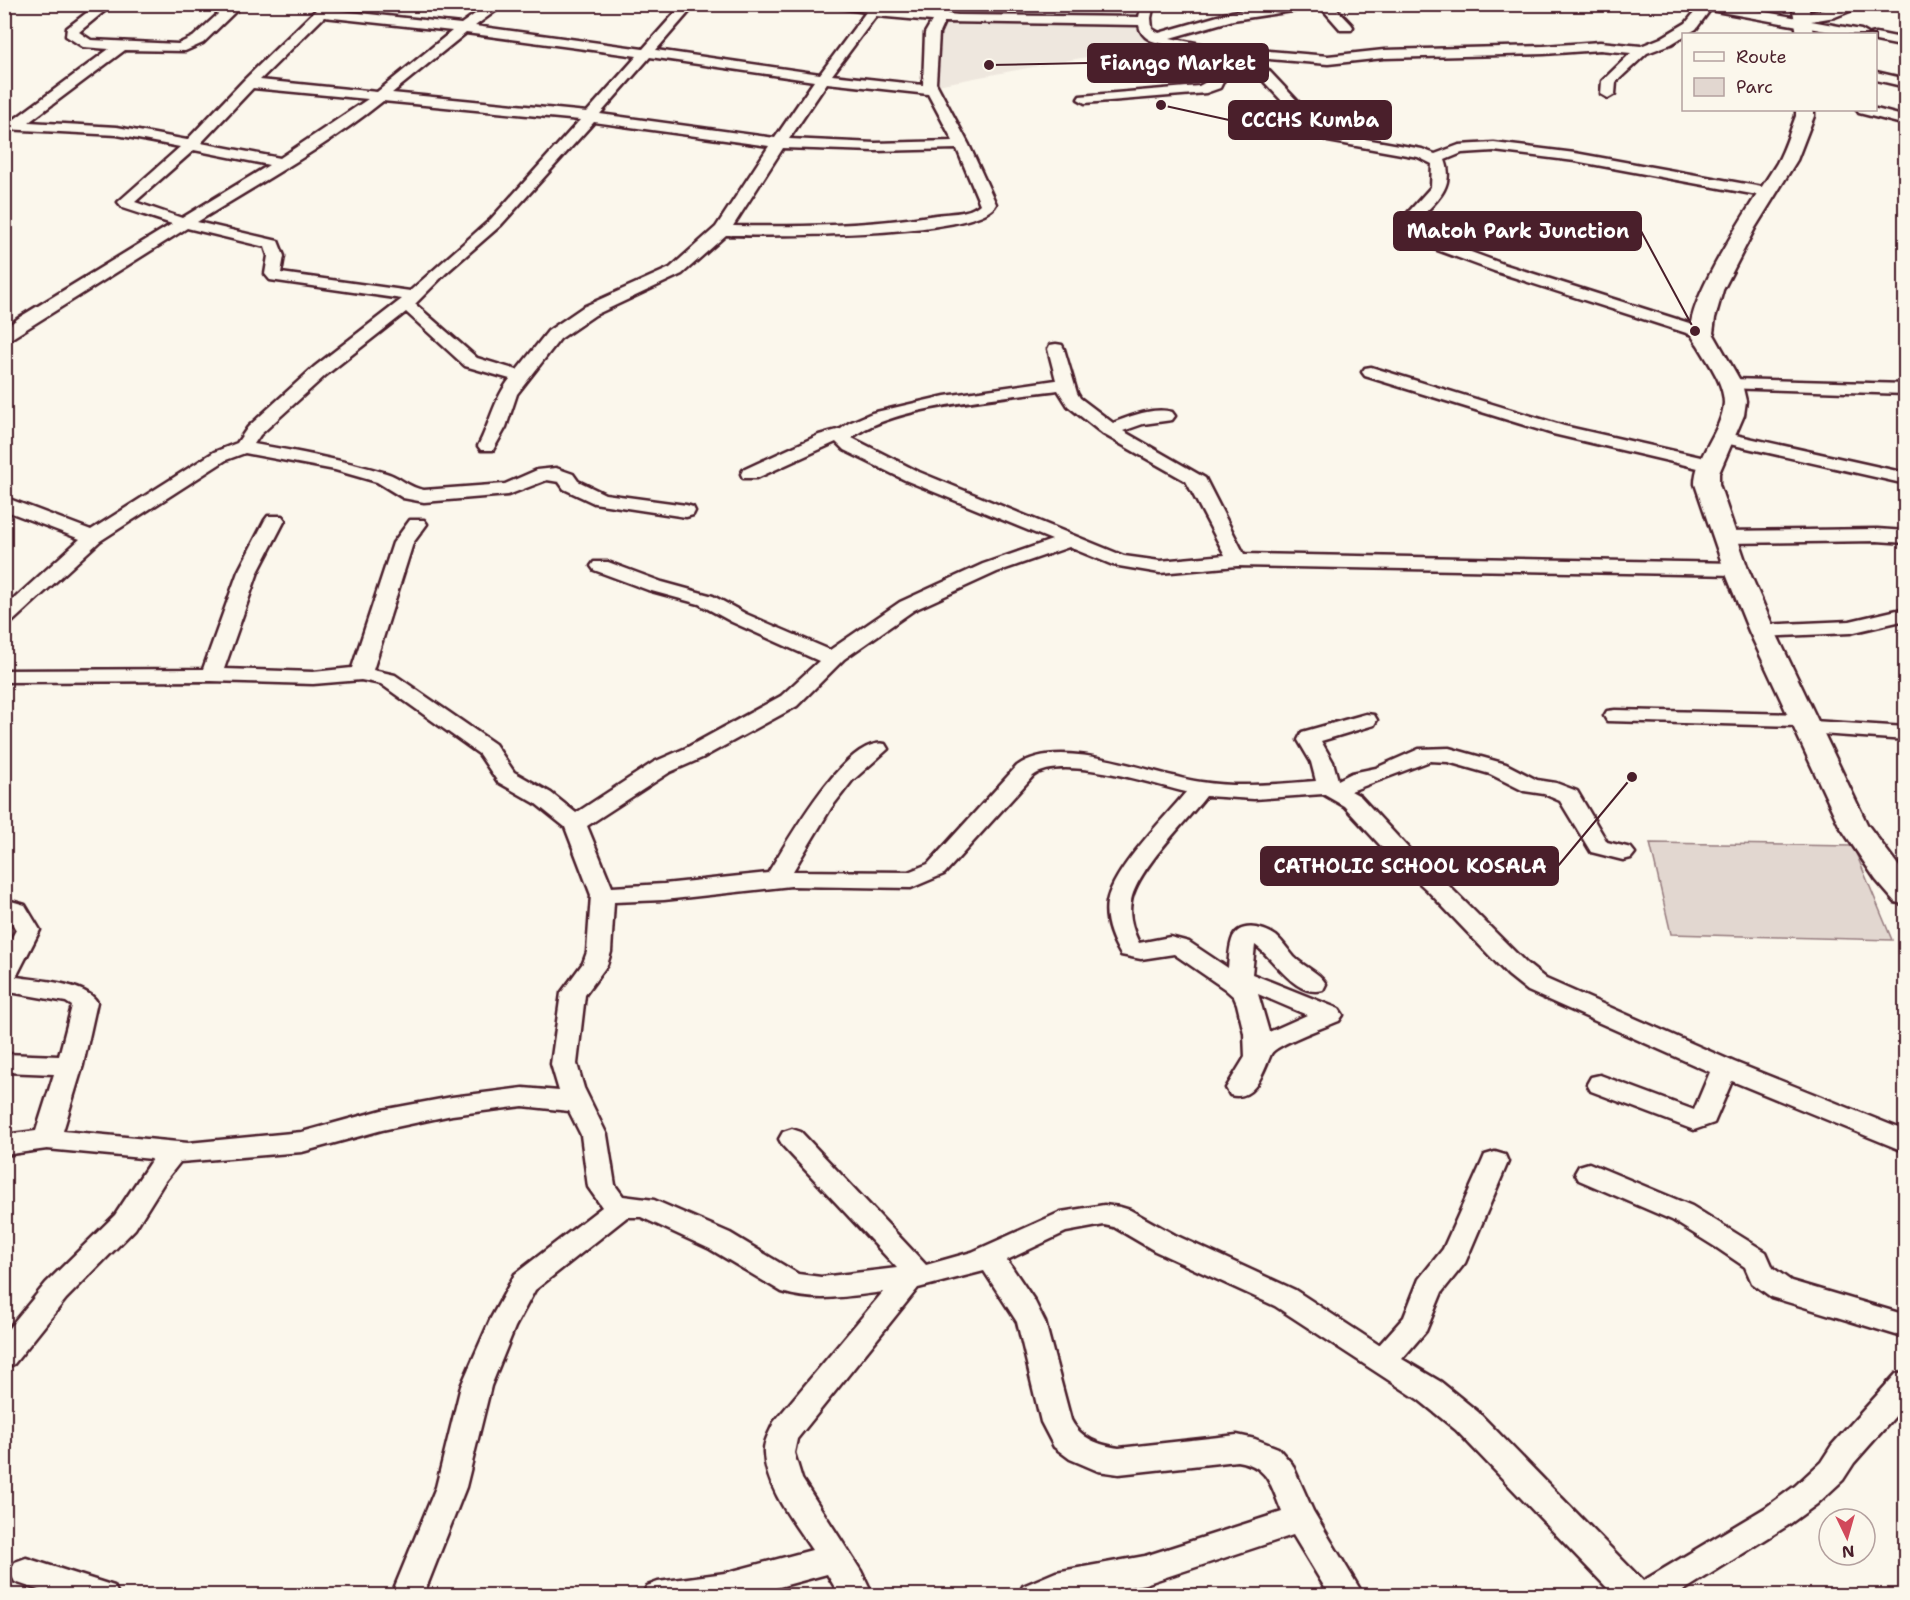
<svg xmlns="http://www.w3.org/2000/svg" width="1910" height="1600" viewBox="0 0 1910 1600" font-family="'Shantell Sans',sans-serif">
	<rect width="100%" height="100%" fill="#fbf7ec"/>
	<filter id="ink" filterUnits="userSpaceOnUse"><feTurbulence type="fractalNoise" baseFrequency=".0167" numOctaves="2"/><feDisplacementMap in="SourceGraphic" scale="12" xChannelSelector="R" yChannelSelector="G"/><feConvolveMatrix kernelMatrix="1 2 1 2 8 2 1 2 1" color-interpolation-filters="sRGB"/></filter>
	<g filter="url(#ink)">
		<path fill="#eee7de" d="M 953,5 L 1140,5 L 1137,29 L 1141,36 L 1156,44 L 932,86 L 935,36 Z"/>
		<path fill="#e2d7d0" stroke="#967b7e" stroke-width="1.5" d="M 1650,843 L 1853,846 L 1892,940 L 1671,934 Z"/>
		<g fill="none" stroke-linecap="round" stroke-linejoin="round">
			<defs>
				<path id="minor" d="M 98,4 L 113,4 L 79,32 L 91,40 L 178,44 L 193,37 L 229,4 L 243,4 L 203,43 L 185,51 L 125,50 L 29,122 L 117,127 L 187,140 L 244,80 L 322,4 L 336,4 L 331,10 L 461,24 L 489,4 L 505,4 L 475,26 L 643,49 L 683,4 L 696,4 L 656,50 L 820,74 L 866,12 L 840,8 L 834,4 L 884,4 L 881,9 L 936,13 L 940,4 L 953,4 L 948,14 L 958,15 L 1139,17 L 1142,4 L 1154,4 L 1151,18 L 1152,29 L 1159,33 L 1232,12 L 1284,4 L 1332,4 L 1351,24 L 1353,27 L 1351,30 L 1341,30 L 1319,5 L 1313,8 L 1233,20 L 1170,38 L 1211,46 L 1328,56 L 1384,50 L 1544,46 L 1600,42 L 1641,46 L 1661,38 L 1686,23 L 1698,8 L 1692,4 L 1722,4 L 1798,18 L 1799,15 L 1847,4 L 1867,4 L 1835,17 L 1811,21 L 1861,30 L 1868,34 L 1842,34 L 1710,10 L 1696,29 L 1671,44 L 1647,53 L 1616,82 L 1615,94 L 1608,98 L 1601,94 L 1602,81 L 1631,53 L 1600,50 L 1544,54 L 1384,58 L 1328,64 L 1257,58 L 1319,124 L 1337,134 L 1422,149 L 1435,154 L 1459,145 L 1494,143 L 1575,153 L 1773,189 L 1776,192 L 1773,195 L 1768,197 L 1575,161 L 1494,151 L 1462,153 L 1445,160 C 1455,186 1437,201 1420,218 L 1422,228 L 1441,241 L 1506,265 L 1708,329 L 1710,333 L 1702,338 L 1494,271 L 1429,247 L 1409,232 L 1404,217 L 1431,187 L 1432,164 L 1418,157 L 1328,141 L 1309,130 L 1241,57 L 1204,53 L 1224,80 L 1220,88 L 1206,93 L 1085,103 L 1078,99 L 1080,96 L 1199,86 L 1210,80 C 1205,71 1196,55 1187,50 C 1171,41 1143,48 1139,25 L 944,22 L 939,33 L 936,83 L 969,145 L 996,204 C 981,238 766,236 726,235 L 682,274 L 595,315 L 560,339 L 517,394 L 506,427 L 493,450 L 481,450 L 478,446 C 490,424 494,399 510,379 L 465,366 L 406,312 L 326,375 L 260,435 L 254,444 C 299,452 343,460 386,473 C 400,477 409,488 424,490 L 505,484 L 537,470 L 556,468 L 573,474 L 578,481 L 605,494 L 686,505 L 693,507 L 695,511 L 693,515 L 686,517 L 594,503 L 564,489 L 559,482 L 547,480 L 508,495 L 424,502 L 403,498 L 377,482 L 335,470 L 245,453 L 226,460 L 100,541 L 11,623 L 4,625 L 4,608 L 80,539 L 4,510 L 4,497 L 91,530 L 214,452 L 237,443 L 248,427 L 314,367 L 402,299 L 270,280 L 265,274 L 268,256 L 265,247 L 187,228 L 4,343 L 4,329 L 20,317 L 172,224 L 123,208 L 118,202 L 180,147 L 117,135 L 4,129 L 4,121 L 12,121 L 109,49 L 83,47 L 66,36 L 67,28 ZM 876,16 L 932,21 L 925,33 L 923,85 L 832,75 ZM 324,17 L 452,31 L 377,92 L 260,80 ZM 466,33 L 637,56 L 587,112 L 392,93 ZM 650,57 L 814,81 L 775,138 L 600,114 ZM 827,83 L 928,94 L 953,141 L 875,143 L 789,139 ZM 253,88 L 368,99 L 280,158 L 201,143 ZM 383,101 L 580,120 L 491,219 L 410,291 L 281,273 L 284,256 L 278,241 L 197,222 C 260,183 326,147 383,101 ZM 594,122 L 769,146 L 716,227 L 670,268 L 583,307 L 548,331 L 517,370 L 477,358 L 415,304 L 446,273 L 501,225 ZM 783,148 L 875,151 L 957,149 L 980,204 C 969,214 951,213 936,215 C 869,226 801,227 733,226 ZM 194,150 L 269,165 L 182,218 L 135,202 Z
					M 1896,4 L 1906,4 L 1906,10 Z
					M 1876,33 L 1906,39 L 1906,47 L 1876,41 L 1876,34 L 1871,34 Z
					M 1876,72 L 1906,79 L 1906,87 L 1876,80 Z
					M 1876,109 L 1906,117 L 1906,125 L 1859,113 L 1857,110 Z
					M 1056,344 L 1062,345 L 1064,349 L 1077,393 L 1080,398 L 1113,423 C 1131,416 1153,407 1172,412 L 1175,416 L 1172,420 L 1143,424 L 1123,431 L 1205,478 L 1244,554 L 1736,563 L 1743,565 L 1746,569 L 1743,573 L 1736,575 L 1237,566 L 1160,573 L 1113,565 L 1069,547 L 997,572 L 914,610 L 844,659 L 797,706 L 702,758 L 670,772 L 587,826 L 612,887 L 664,884 L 768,873 C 786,844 846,735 885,744 L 888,749 L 852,781 L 831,808 L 793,871 L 908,872 L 928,864 L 1017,766 C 1060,734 1152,775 1201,782 C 1239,788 1277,784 1316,781 L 1311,762 L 1298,740 L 1302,732 L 1366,714 L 1374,715 L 1377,720 L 1374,725 L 1321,741 L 1333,762 L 1338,780 L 1352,773 L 1376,768 L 1419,749 L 1449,748 L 1506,764 L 1537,780 L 1556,783 L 1577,791 L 1607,842 L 1631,848 L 1635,853 L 1631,858 L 1623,860 L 1591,852 L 1560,801 L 1544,794 L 1524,791 L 1490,774 L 1448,762 L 1430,761 L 1351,791 L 1360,796 L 1408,848 L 1443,880 L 1526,963 L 1546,979 L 1734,1062 L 1906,1131 L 1906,1152 L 1732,1081 L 1714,1123 L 1694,1130 L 1591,1091 L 1587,1084 L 1591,1077 L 1600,1075 L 1694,1110 L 1710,1072 L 1528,991 L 1508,975 L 1427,890 L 1392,858 L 1344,806 L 1323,794 L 1254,799 L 1206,796 C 1186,822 1135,872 1131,902 C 1128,916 1133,931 1139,943 L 1170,937 L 1189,942 L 1228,968 C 1229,959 1229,949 1232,940 C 1238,921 1263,927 1276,936 C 1283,942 1288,950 1294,957 C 1305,968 1318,971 1326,984 L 1323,990 C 1295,998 1275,959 1255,945 L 1252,974 L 1339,1009 L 1343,1015 L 1339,1021 C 1327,1026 1275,1045 1271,1054 C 1263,1072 1255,1102 1230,1095 L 1226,1088 L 1245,1057 L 1244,1033 L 1237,1004 L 1234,997 L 1225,989 L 1174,954 L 1141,959 L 1121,955 C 1112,940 1104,920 1107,902 C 1113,869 1164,819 1186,792 C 1151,784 1062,754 1033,776 L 944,874 L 911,888 L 791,886 L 664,900 L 614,902 L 611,952 L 607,965 L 585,995 L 577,1064 L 584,1088 L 607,1135 L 615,1185 L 623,1196 L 654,1200 L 730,1233 L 798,1274 L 821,1277 L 897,1268 L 783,1146 L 779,1139 L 783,1132 L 792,1129 L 801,1132 L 926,1265 L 972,1252 L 1061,1212 L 1104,1205 L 1120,1207 L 1130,1210 L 1175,1235 L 1295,1290 L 1379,1345 L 1404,1317 L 1419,1279 L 1443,1249 L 1482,1162 L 1485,1155 L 1495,1152 L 1505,1155 L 1508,1162 L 1465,1263 L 1442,1292 L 1426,1331 L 1402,1359 L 1441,1382 L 1478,1412 L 1643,1581 L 1765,1508 L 1795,1486 L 1821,1462 L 1832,1445 L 1896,1374 L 1906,1371 L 1906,1404 L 1854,1463 L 1843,1480 L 1817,1504 L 1787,1526 L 1675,1596 L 1615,1596 L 1456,1430 L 1419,1400 L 1275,1306 L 1155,1251 L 1114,1227 L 1104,1225 L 1066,1232 L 1007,1260 L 1034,1300 L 1045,1322 L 1071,1420 C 1081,1439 1099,1445 1119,1448 L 1237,1435 L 1255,1439 L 1278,1448 L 1292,1464 L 1313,1511 L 1364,1596 L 1330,1596 L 1293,1535 L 1145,1584 L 1082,1596 L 1018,1596 L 1023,1586 L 1056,1572 L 1145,1556 L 1282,1512 C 1271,1486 1269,1466 1237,1461 L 1119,1474 L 1098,1471 L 1070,1459 L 1054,1447 L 1041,1422 L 1017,1322 L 984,1271 L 918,1288 L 797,1439 L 794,1453 L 802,1479 L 861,1571 L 873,1596 L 840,1596 L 827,1574 L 746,1596 L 642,1596 L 647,1586 L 658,1582 L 725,1573 L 812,1550 C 794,1523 765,1487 764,1453 C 763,1442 770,1432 774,1422 L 883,1292 C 849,1296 816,1303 782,1292 L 710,1249 L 641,1217 L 627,1217 L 535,1290 L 515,1327 L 491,1386 L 466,1487 L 423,1596 L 391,1596 L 436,1487 L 461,1386 L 491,1318 L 515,1274 L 602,1207 L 588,1187 L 581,1135 L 569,1111 L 523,1106 L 452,1115 L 382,1130 L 302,1152 L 180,1162 L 165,1181 L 135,1229 L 66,1299 L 14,1364 L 4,1368 L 4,1334 L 46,1283 L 115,1215 L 152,1159 L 47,1149 L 4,1155 L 4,1135 L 36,1131 L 54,1074 L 4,1072 L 4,1054 L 59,1056 L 72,1006 L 66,1002 L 4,991 L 4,952 L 16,930 L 8,916 L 4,915 L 4,899 L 25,905 L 40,930 L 16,977 C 38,980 86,983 97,1002 L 83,1065 L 63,1131 L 188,1143 L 302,1132 L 382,1110 L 452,1097 L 523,1088 L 559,1091 L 551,1064 L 561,993 L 583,963 L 587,952 L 591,895 L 565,827 L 535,803 L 498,782 L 479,754 L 381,684 L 361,680 L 313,684 L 211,681 L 4,682 L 4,670 L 203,669 L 238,572 L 265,520 L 268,516 L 282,516 L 285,520 L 258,572 L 224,669 L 313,672 L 352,668 L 393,543 L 410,520 L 424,520 L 427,524 L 413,543 L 373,670 L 395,675 L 495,744 L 514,772 L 551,793 L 576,813 L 654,762 L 686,748 L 781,696 L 819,661 L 732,622 L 699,604 L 648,590 L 594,570 L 591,566 L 594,562 L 608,562 L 662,582 L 713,596 L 746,614 L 830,650 L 900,602 L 983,564 L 1052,540 L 905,480 L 844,450 L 836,442 L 757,478 L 743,478 L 741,474 L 743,470 L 819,435 L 841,429 L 849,423 L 872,413 L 945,396 L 1056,380 L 1048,349 L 1050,345 ZM 1058,390 L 1068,406 L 1103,434 L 1186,481 L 1225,555 L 1160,561 L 1124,556 L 919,472 L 852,438 C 889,406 1008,397 1058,390 ZM 1258,994 L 1307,1015 L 1269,1032 Z
					M 1371,367 L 1564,426 L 1718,461 L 1720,465 L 1718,469 L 1711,471 L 1553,434 L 1365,376 L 1362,372 L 1365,368 Z
					M 1731,379 L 1906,384 L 1906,394 L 1725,388 L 1722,384 L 1725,380 Z
					M 1722,432 L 1906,473 L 1906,484 L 1716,441 L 1713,437 L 1716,433 Z
					M 1877,529 L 1906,531 L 1906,543 L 1877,541 L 1724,543 L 1717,541 L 1714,537 L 1717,533 L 1724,531 Z
					M 1906,608 L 1906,620 L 1850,633 L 1762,637 L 1755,635 L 1752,631 L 1755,627 L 1762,625 L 1850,621 Z
					M 1615,710 L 1803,714 L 1811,715 L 1813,721 L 1906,727 L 1906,740 L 1806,733 L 1798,732 L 1796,726 L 1607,721 L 1604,716 L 1607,711 Z
					M 1589,1163 L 1692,1206 L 1766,1252 L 1773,1268 L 1791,1281 L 1906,1315 L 1906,1338 L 1771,1297 L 1752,1283 L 1745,1267 L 1717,1248 L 1672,1220 L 1579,1180 L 1575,1173 L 1579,1166 Z
					M 26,1558 L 114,1586 L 119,1596 L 56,1596 L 15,1582 L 10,1572 L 15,1562 Z"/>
				<path id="major" d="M 1792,4 L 1808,4 L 1813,34 L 1797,34 Z
					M 1796,110 L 1814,110 L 1814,116 L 1797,160 L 1755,228 L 1723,290 L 1715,318 L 1713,333 L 1742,384 L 1746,401 L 1744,415 L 1719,473 L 1719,484 L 1748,569 L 1775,631 L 1867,824 L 1906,876 L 1906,905 L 1895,902 L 1876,880 L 1839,825 L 1749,631 L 1724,569 L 1695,484 C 1695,455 1722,432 1724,403 C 1724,383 1708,362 1698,345 C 1696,342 1692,337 1691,333 C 1685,300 1758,194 1777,163 C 1785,149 1790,131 1796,116 Z"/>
			</defs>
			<use href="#minor" stroke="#4a1f2b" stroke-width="5"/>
			<use href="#major" stroke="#4a1f2b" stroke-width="5"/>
			<use href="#minor" fill="#fbf7ec" fill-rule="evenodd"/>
			<use href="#major" fill="#fbf7ec" fill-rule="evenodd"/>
		</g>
	</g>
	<path fill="none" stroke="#4a1f2b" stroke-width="2" d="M989 65L1088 63M1161 105L1229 120M1695 331L1641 231M1632 777L1558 866"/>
	<g fill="#4a1f2b" stroke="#fbf7ec" stroke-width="2">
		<circle cx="989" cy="65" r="6"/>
		<circle cx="1161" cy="105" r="6"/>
		<circle cx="1695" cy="331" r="6"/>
		<circle cx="1632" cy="777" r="6"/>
	</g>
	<g fill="#4a1f2b" stroke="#4a1f2b" stroke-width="2">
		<rect x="1088" y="44" width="180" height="38" rx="6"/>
		<rect x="1229" y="101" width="162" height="38" rx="6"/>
		<rect x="1394" y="212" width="247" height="38" rx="6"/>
		<rect x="1261" y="847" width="297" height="38" rx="6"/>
	</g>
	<g font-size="20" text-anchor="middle" font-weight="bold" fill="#fff">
		<text x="1178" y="70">Fiango Market</text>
		<text x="1310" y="127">CCCHS Kumba</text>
		<text x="1518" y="238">Matoh Park Junction</text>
		<text x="1410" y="873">CATHOLIC SCHOOL KOSALA</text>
	</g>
	<rect width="1910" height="1600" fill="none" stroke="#fbf7ec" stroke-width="24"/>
	<rect x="12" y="12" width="1886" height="1576" fill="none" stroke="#4a1f2b" stroke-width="2" filter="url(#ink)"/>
	<rect x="1682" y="33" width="195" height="78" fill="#fbf7ec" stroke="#b4a19f" stroke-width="1.5"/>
	<rect x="1694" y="52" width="30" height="9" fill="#fbf7ec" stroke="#b4a19f" stroke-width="1.5"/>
	<text x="1736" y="63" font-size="18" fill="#4a1f2b">Route</text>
	<rect x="1694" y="78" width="30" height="18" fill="#e2d7d0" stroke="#b4a19f" stroke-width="1.5"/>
	<text x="1736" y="93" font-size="18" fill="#4a1f2b">Parc</text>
	<g transform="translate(1847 1537) rotate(175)"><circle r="28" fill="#fbf7ec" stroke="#b4a19f" stroke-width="1.5"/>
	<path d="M0-4.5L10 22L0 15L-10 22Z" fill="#d1495b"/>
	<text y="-9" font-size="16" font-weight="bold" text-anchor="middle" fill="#4a1f2b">N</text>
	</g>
</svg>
